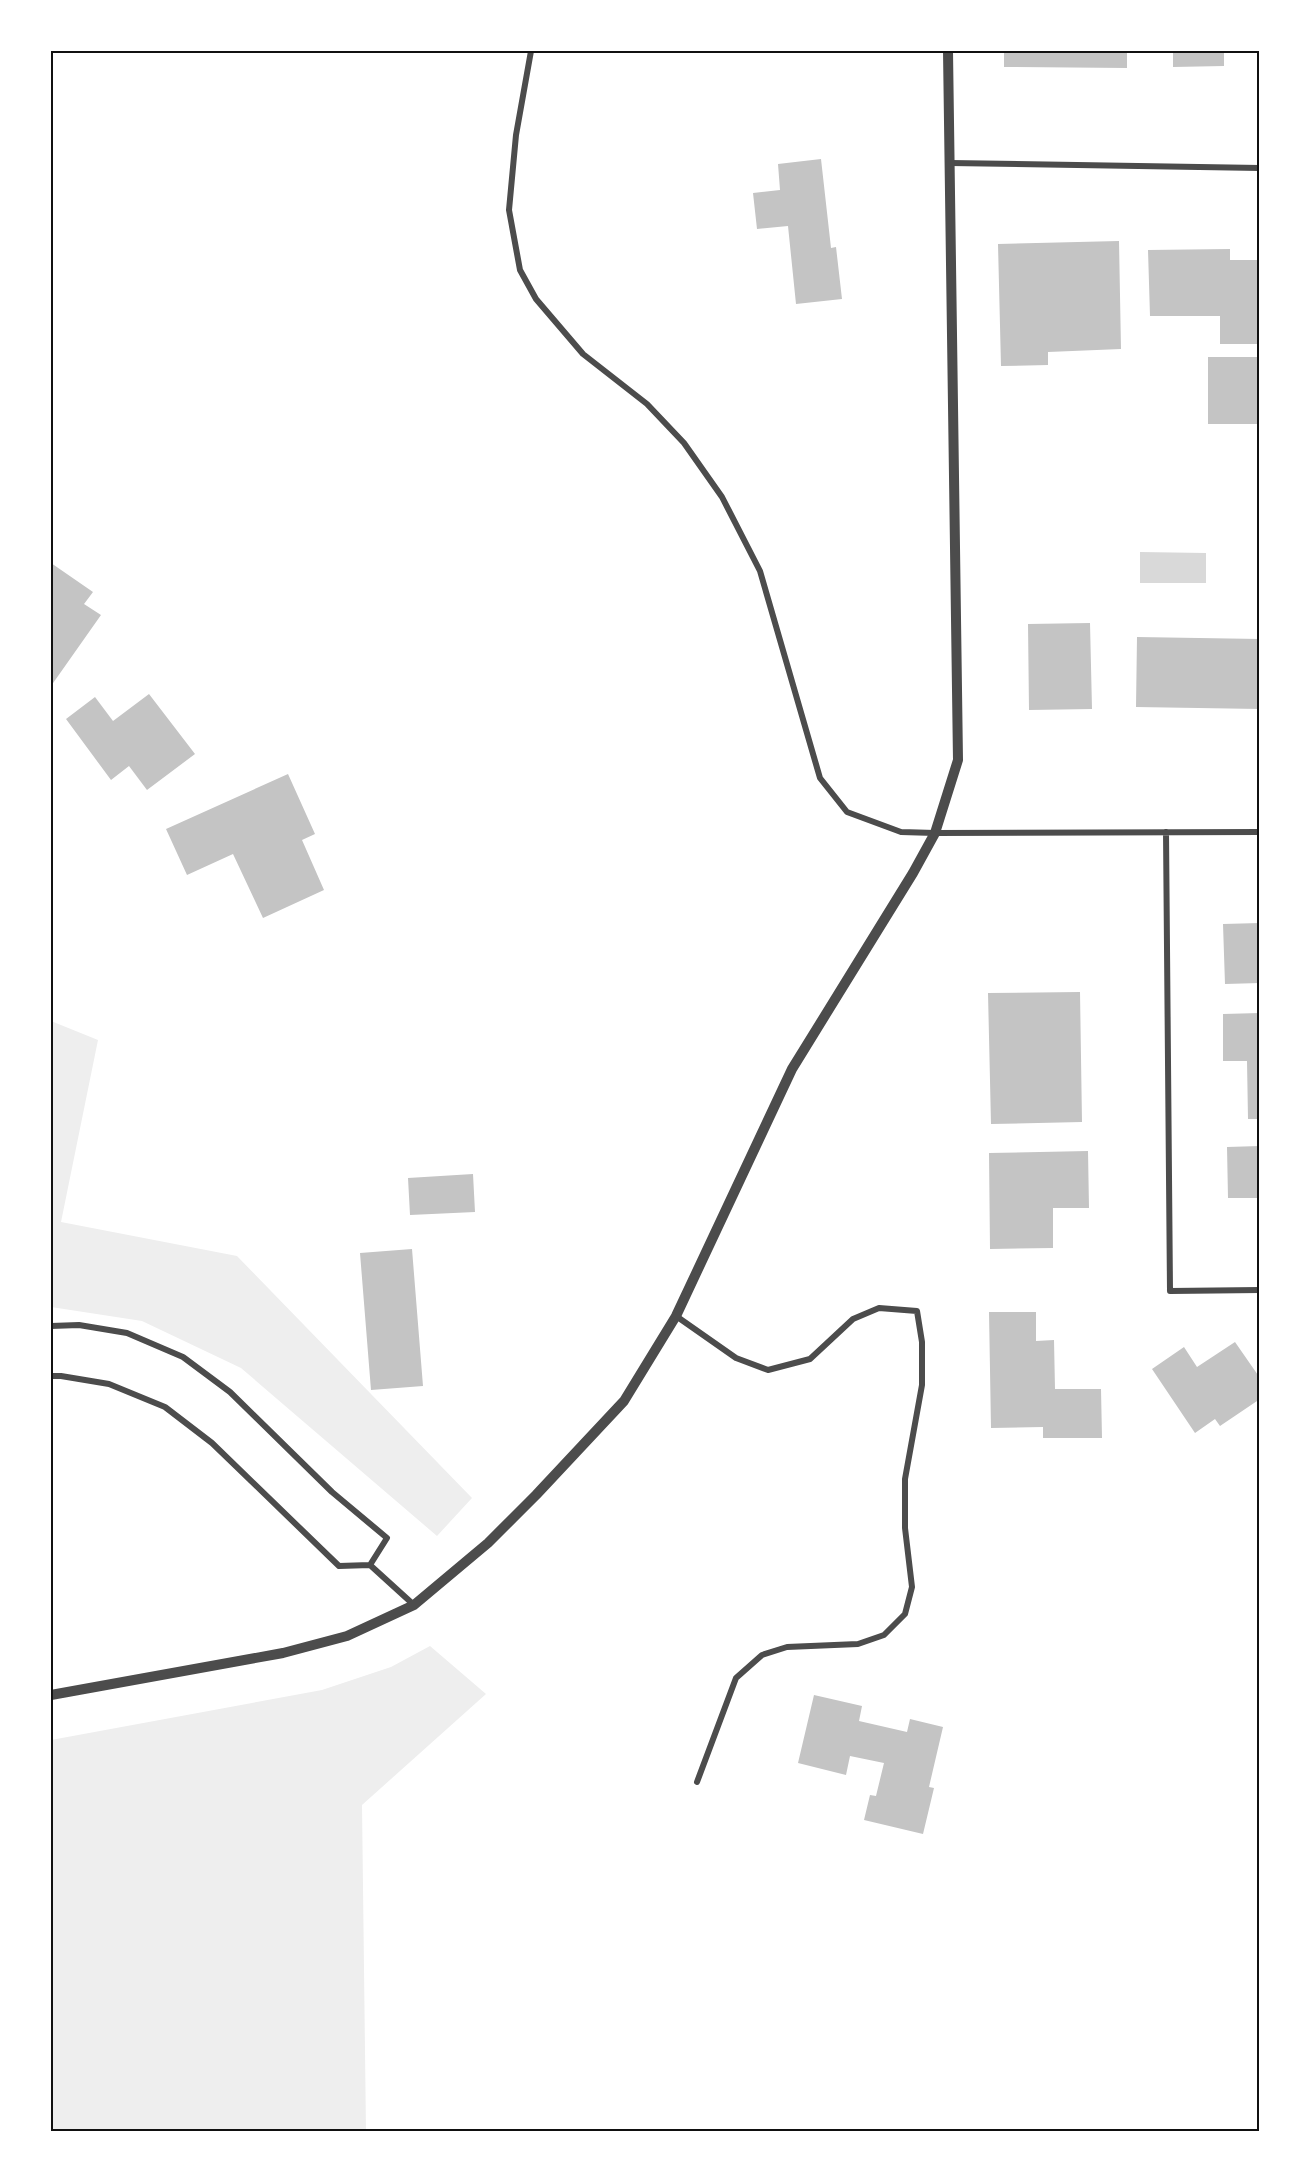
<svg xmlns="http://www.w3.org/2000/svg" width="1311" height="2183" viewBox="0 0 1311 2183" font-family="'DejaVu Sans',sans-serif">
	<rect width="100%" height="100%" fill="#fff"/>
	<path fill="#eee" d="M 51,1021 L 98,1040 L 61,1222 L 237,1256 L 472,1498 L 437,1536 L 241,1368 L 142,1321 L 51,1307 Z
		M 430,1646 L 486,1694 L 362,1805 L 366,2132 L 51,2132 L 51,1740 L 322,1690 L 391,1667 Z"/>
	<path fill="#d9d9d9" d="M 1140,552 L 1206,553 L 1206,583 L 1140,583 Z"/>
	<path fill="#c4c4c4" d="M 1004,51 L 1127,51 L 1127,68 L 1004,67 Z
		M 1173,51 L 1224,51 L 1224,66 L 1173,67 Z
		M 821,159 L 831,248 L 836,247 L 842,299 L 796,304 L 788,226 L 757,229 L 753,193 L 780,190 L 778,164 Z
		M 1119,241 L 1121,349 L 1048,352 L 1048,365 L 1001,366 L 998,244 Z
		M 1230,249 L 1230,260 L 1260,260 L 1260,344 L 1220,344 L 1220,316 L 1150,316 L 1148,250 Z
		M 1208,357 L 1260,357 L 1260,424 L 1208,424 Z
		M 51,563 L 93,592 L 84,604 L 101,615 L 51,686 Z
		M 1090,623 L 1092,709 L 1029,710 L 1028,624 Z
		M 1137,637 L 1260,639 L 1260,709 L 1136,707 Z
		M 149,694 L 195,754 L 147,790 L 129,766 L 111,780 L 66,719 L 95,697 L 113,721 Z
		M 288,774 L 315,834 L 302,840 L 324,890 L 263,918 L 233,854 L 187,875 L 166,829 Z
		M 1260,923 L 1260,983 L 1225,984 L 1223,924 Z
		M 1080,992 L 1082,1122 L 991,1124 L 988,993 Z
		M 1260,1013 L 1260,1119 L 1248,1119 L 1247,1061 L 1223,1061 L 1223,1014 Z
		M 1260,1146 L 1260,1235 L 1258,1235 L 1257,1198 L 1228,1198 L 1227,1147 Z
		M 1088,1151 L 1089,1208 L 1053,1208 L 1053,1248 L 990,1249 L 989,1153 Z
		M 473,1174 L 475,1212 L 410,1215 L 408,1178 Z
		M 412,1249 L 423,1386 L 371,1390 L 360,1253 Z
		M 989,1312 L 1036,1312 L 1036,1341 L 1054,1340 L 1055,1389 L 1101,1389 L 1102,1438 L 1043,1438 L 1043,1427 L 991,1428 Z
		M 1235,1342 L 1260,1378 L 1260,1399 L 1220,1426 L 1215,1419 L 1195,1433 L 1152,1369 L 1184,1347 L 1197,1367 Z
		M 814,1695 L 862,1706 L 859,1721 L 907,1732 L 910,1719 L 943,1727 L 929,1787 L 934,1788 L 923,1834 L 864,1820 L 870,1795 L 876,1796 L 884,1763 L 850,1756 L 846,1775 L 798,1763 Z"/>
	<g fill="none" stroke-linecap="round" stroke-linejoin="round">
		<path stroke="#4c4c4c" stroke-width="6" d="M 531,51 L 516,135 L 509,210 L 520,270 L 536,299 L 583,354 L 647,404 L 684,443 L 722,497 L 760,571 L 820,778 L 847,812 L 901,832 L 935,833 L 1260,832
			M 950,163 L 1260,168
			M 1166,832 L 1170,1291 L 1260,1290
			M 676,1316 L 736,1358 L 768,1370 L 810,1359 L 853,1319 L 879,1308 L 917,1311 L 922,1342 L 922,1385 L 905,1479 L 905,1528 L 912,1587 L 905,1614 L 884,1635 L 858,1644 L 787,1647 L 762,1655 L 736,1678 L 697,1782
			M 51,1326 L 79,1325 L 127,1333 L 183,1357 L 230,1392 L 332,1492 L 387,1538 L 370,1565
			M 51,1376 L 61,1376 L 109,1384 L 165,1407 L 212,1443 L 339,1566 L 370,1565 L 414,1605"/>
		<path stroke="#4c4c4c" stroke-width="10" d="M 51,1695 L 283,1653 L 347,1636 L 414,1605 L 488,1543 L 536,1495 L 624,1401 L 676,1316 L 792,1069 L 913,873 L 935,833 L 958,760 L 948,51"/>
	</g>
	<rect width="1311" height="2183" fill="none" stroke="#ffffff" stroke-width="105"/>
	<rect x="52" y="52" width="1206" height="2078" fill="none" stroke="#111" stroke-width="2"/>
</svg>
